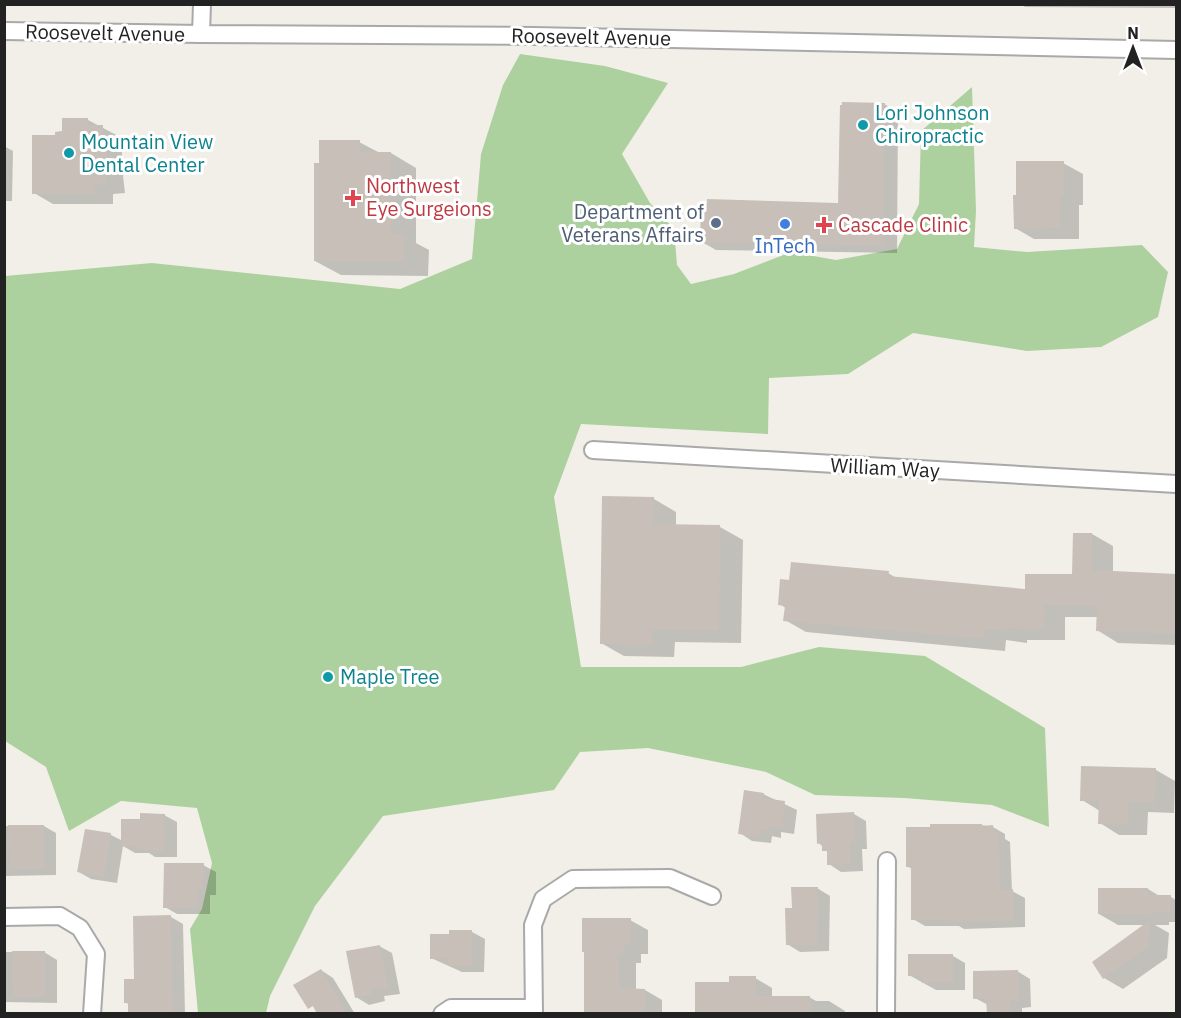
<svg xmlns="http://www.w3.org/2000/svg" width="1181" height="1018" viewBox="0 0 1181 1018" font-family="'IBM Plex Sans',sans-serif">
	<rect width="100%" height="100%" fill="#f2efe9"/>
	<path fill="#add19e" d="M 520,54 L 605,66 L 668,83 L 622,154 L 650,203 L 674,229 L 677,265 L 691,284 L 734,274 L 791,252 L 836,260 L 897,249 L 919,204 L 921,131 L 972,87 L 976,211 L 974,247 L 1027,252 L 1142,245 L 1168,272 L 1158,317 L 1101,347 L 1027,351 L 913,333 L 848,374 L 769,378 L 768,434 L 581,424 L 554,497 L 581,667 L 741,667 L 819,647 L 925,656 L 1045,728 L 1049,827 L 992,805 L 904,798 L 815,795 L 766,772 L 648,748 L 580,752 L 554,790 L 383,816 L 315,906 L 270,996 L 266,1013 L 198,1013 L 190,929 L 202,909 L 212,863 L 197,808 L 121,801 L 69,831 L 46,767 L 5,741 L 5,276 L 152,263 L 400,289 L 472,259 L 481,154 L 503,85 Z"/>
	<path fill="#0003" d="M 1020,4 L 1176,4 L 1176,8 L 1025,7 Z
		M 884,104 L 898,112 L 897,253 L 716,250 L 702,242 L 709,205 L 839,204 Z
		M 64,120 L 88,120 L 122,138 L 122,157 L 125,159 L 125,171 L 123,176 L 125,193 L 113,194 L 113,204 L 53,204 L 34,193 L 56,137 L 64,133 Z
		M 359,142 L 380,153 L 391,153 L 416,168 L 416,243 L 429,250 L 428,276 L 341,275 L 315,261 L 320,164 Z
		M 4,146 L 13,151 L 12,201 L 4,201 Z
		M 1063,163 L 1083,174 L 1083,205 L 1079,205 L 1079,239 L 1034,239 L 1015,228 Z
		M 654,499 L 676,512 L 676,526 L 720,527 L 743,540 L 741,643 L 675,642 L 674,657 L 624,656 L 601,643 Z
		M 1074,534 L 1092,534 L 1113,546 L 1113,572 L 1176,575 L 1176,645 L 1118,643 L 1097,630 L 1098,617 L 1065,617 L 1065,640 L 1027,640 L 1027,643 L 1006,640 L 1005,651 L 806,632 L 785,620 L 786,608 L 779,604 L 888,573 L 898,579 L 1026,590 L 1074,576 Z
		M 1156,770 L 1175,781 L 1174,813 L 1148,812 L 1147,835 L 1119,835 L 1100,823 L 1100,811 L 1082,800 Z
		M 763,794 L 797,810 L 794,834 L 781,832 L 781,838 L 772,836 L 771,843 L 752,841 L 740,833 Z
		M 854,814 L 866,821 L 867,849 L 862,849 L 863,871 L 841,872 L 829,864 L 828,852 L 819,843 Z
		M 164,815 L 177,822 L 177,857 L 155,857 L 149,853 L 135,853 L 123,846 L 117,883 L 91,879 L 79,872 L 86,830 L 111,835 L 123,841 L 141,821 Z
		M 981,825 L 993,827 L 1005,834 L 1005,839 L 1010,842 L 1012,891 L 1025,898 L 1025,927 L 964,929 L 959,926 L 925,926 L 913,919 L 912,869 L 907,866 Z
		M 4,826 L 44,826 L 56,833 L 56,875 L 4,876 Z
		M 203,865 L 216,872 L 216,895 L 210,895 L 210,914 L 177,914 L 165,907 Z
		M 817,888 L 830,896 L 829,951 L 800,952 L 787,944 L 793,909 Z
		M 1148,889 L 1161,897 L 1171,897 L 1176,900 L 1176,922 L 1169,922 L 1169,925 L 1155,925 L 1169,933 L 1167,958 L 1123,989 L 1104,978 L 1146,925 L 1118,925 L 1099,914 Z
		M 171,917 L 183,924 L 185,1014 L 130,1014 L 130,1005 L 125,1002 Z
		M 630,920 L 648,930 L 648,954 L 641,954 L 641,963 L 636,963 L 636,990 L 645,990 L 662,1000 L 662,1014 L 585,1014 Z
		M 472,932 L 485,939 L 484,972 L 462,972 L 431,958 L 450,936 Z
		M 379,946 L 392,953 L 400,994 L 384,996 L 385,1001 L 369,1005 L 356,997 Z
		M 4,952 L 44,952 L 57,960 L 57,1003 L 4,1002 Z
		M 953,956 L 965,963 L 965,990 L 936,990 L 909,975 Z
		M 321,970 L 333,978 L 355,1014 L 319,1014 Z
		M 1017,971 L 1030,979 L 1031,1007 L 1022,1008 L 1022,1014 L 988,1014 L 988,1005 L 975,998 Z
		M 755,978 L 772,988 L 772,997 L 809,997 L 816,1001 L 829,1001 L 845,1011 L 845,1014 L 696,1014 L 730,983 Z"/>
	<path fill="#c7bfb8" d="M 842,102 L 885,103 L 883,246 L 700,242 L 701,203 L 707,203 L 707,199 L 838,203 L 840,105 L 842,105 Z
		M 62,118 L 88,118 L 88,125 L 103,125 L 103,147 L 107,147 L 107,160 L 104,165 L 107,183 L 94,184 L 94,194 L 32,194 L 32,135 L 55,135 L 55,132 L 62,131 Z
		M 319,140 L 360,140 L 360,152 L 391,152 L 391,234 L 404,234 L 404,262 L 314,261 L 314,163 L 319,163 Z
		M 1016,161 L 1064,161 L 1064,195 L 1060,195 L 1060,228 L 1014,229 L 1013,195 L 1016,195 Z
		M 602,496 L 654,497 L 654,524 L 720,525 L 719,631 L 652,630 L 652,645 L 600,644 Z
		M 1073,533 L 1092,533 L 1092,570 L 1176,574 L 1176,634 L 1096,631 L 1097,606 L 1045,605 L 1044,629 L 1006,628 L 1006,631 L 985,629 L 984,639 L 783,621 L 785,606 L 778,605 L 780,579 L 789,580 L 791,562 L 889,571 L 888,576 L 1025,589 L 1025,574 L 1072,574 Z
		M 1081,766 L 1156,768 L 1155,803 L 1129,802 L 1128,825 L 1098,824 L 1099,801 L 1080,801 Z
		M 744,790 L 764,793 L 763,798 L 785,801 L 782,828 L 769,826 L 768,831 L 760,830 L 759,837 L 738,834 Z
		M 854,812 L 855,842 L 850,842 L 851,864 L 827,865 L 827,851 L 822,851 L 822,843 L 817,844 L 816,814 Z
		M 140,813 L 165,814 L 164,851 L 141,850 L 141,847 L 121,846 L 121,819 L 140,819 Z
		M 930,824 L 982,824 L 982,826 L 993,825 L 994,833 L 999,833 L 1000,889 L 1013,889 L 1014,921 L 950,922 L 950,920 L 911,920 L 911,867 L 906,867 L 906,827 L 930,827 Z
		M 8,825 L 44,825 L 44,869 L 9,869 Z
		M 85,829 L 111,833 L 104,877 L 77,872 Z
		M 164,863 L 204,863 L 203,889 L 198,889 L 198,908 L 163,908 Z
		M 791,887 L 818,887 L 817,945 L 786,945 L 785,908 L 792,908 Z
		M 1098,888 L 1148,888 L 1148,895 L 1171,895 L 1170,913 L 1150,911 L 1150,915 L 1098,914 Z
		M 171,915 L 173,1014 L 128,1014 L 128,1003 L 124,1003 L 124,979 L 134,979 L 133,916 Z
		M 582,918 L 631,918 L 631,945 L 624,945 L 624,954 L 619,954 L 619,988 L 645,989 L 645,1013 L 584,1014 L 584,952 L 582,952 Z
		M 1150,920 L 1148,947 L 1103,979 L 1092,962 Z
		M 449,930 L 472,930 L 472,966 L 448,966 L 448,959 L 430,959 L 430,934 L 449,934 Z
		M 380,945 L 388,987 L 372,990 L 373,994 L 355,998 L 346,951 Z
		M 12,951 L 45,951 L 45,997 L 13,997 Z
		M 908,954 L 953,954 L 953,983 L 922,983 L 922,976 L 908,976 Z
		M 321,969 L 341,1004 L 347,1014 L 317,1014 L 313,1006 L 308,1009 L 293,985 Z
		M 1018,970 L 1019,1001 L 1010,1001 L 1010,1014 L 987,1014 L 986,998 L 973,999 L 973,971 Z
		M 729,976 L 756,976 L 756,996 L 810,996 L 810,1014 L 695,1014 L 695,982 L 729,982 Z"/>
	<g fill="none" stroke-linecap="round" stroke-linejoin="round">
		<defs>
			<path id="minor" d="M 4,31 L 201,34 L 534,36 L 1176,50
				M 201,34 L 202,4
				M 593,450 L 1176,484
				M 4,917 L 60,916 L 80,928 L 96,954 L 92,1014
				M 442,1014 L 451,1008 L 534,1008
				M 534,1014 L 533,925 L 543,899 L 573,879 L 670,878 L 712,896
				M 886,1014 L 887,861"/>
		</defs>
		<use href="#minor" stroke="#a9a9a9" stroke-width="20"/>
		<use href="#minor" stroke="#fff" stroke-width="16"/>
	</g>
	<g fill="#0f9aa8" stroke="#fff" stroke-width="2">
		<circle cx="863" cy="125" r="6"/>
		<circle cx="69" cy="153" r="6"/>
		<circle cx="328" cy="677" r="6"/>
	</g>
	<g fill="#e0444e" stroke="#fff" stroke-width="2">
		<path d="M350 189h6v6h6v6h-6v6h-6v-6h-6v-6h6z"/>
		<path d="M821 216h6v6h6v6h-6v6h-6v-6h-6v-6h6z"/>
	</g>
	<circle fill="#5c6f8a" stroke="#fff" stroke-width="2" cx="716" cy="223" r="6"/>
	<circle fill="#3f7fe0" stroke="#fff" stroke-width="2" cx="785" cy="224" r="6"/>
	<g text-anchor="middle" stroke-width="6" stroke-linejoin="round" paint-order="stroke">
		<g font-size="20" fill="#222" stroke="#fff">
			<text transform="translate(105 33) rotate(1)" y="7">Roosevelt Avenue</text>
			<text transform="translate(591 37) rotate(1)" y="7">Roosevelt Avenue</text>
			<text transform="translate(885 468) rotate(3)" y="7">William Way</text>
		</g>
		<g font-size="20" fill="#0d838f" stroke="#fff" text-anchor="start">
			<text x="875" y="120">Lori Johnson<tspan x="875" dy="23">Chiropractic</tspan></text>
			<text x="81" y="149">Mountain View<tspan x="81" dy="23">Dental Center</tspan></text>
			<text x="340" y="684">Maple Tree</text>
		</g>
		<g font-size="20" fill="#be3a42" stroke="#fff" text-anchor="start">
			<text x="366" y="193">Northwest<tspan x="366" dy="23">Eye Surgeions</tspan></text>
			<text x="838" y="232">Cascade Clinic</text>
		</g>
		<g font-size="20" fill="#4e5e75" stroke="#fff" text-anchor="end">
			<text x="704" y="219">Department of<tspan x="704" dy="23">Veterans Affairs</tspan></text>
		</g>
		<g font-size="20" fill="#366cbe" stroke="#fff">
			<text x="785" y="253">InTech</text>
		</g>
	</g>
	<rect width="1181" height="1018" fill="none" stroke="#222222" stroke-width="12"/>
	<g transform="translate(1133 48)" stroke="#ffffff" stroke-width="4.5" paint-order="stroke">
	<path d="M0-4.5L10 22L0 15L-10 22Z" fill="#222222"/>
	<text y="-9" font-size="16" font-weight="bold" text-anchor="middle" fill="#222222">N</text>
	</g>
</svg>
